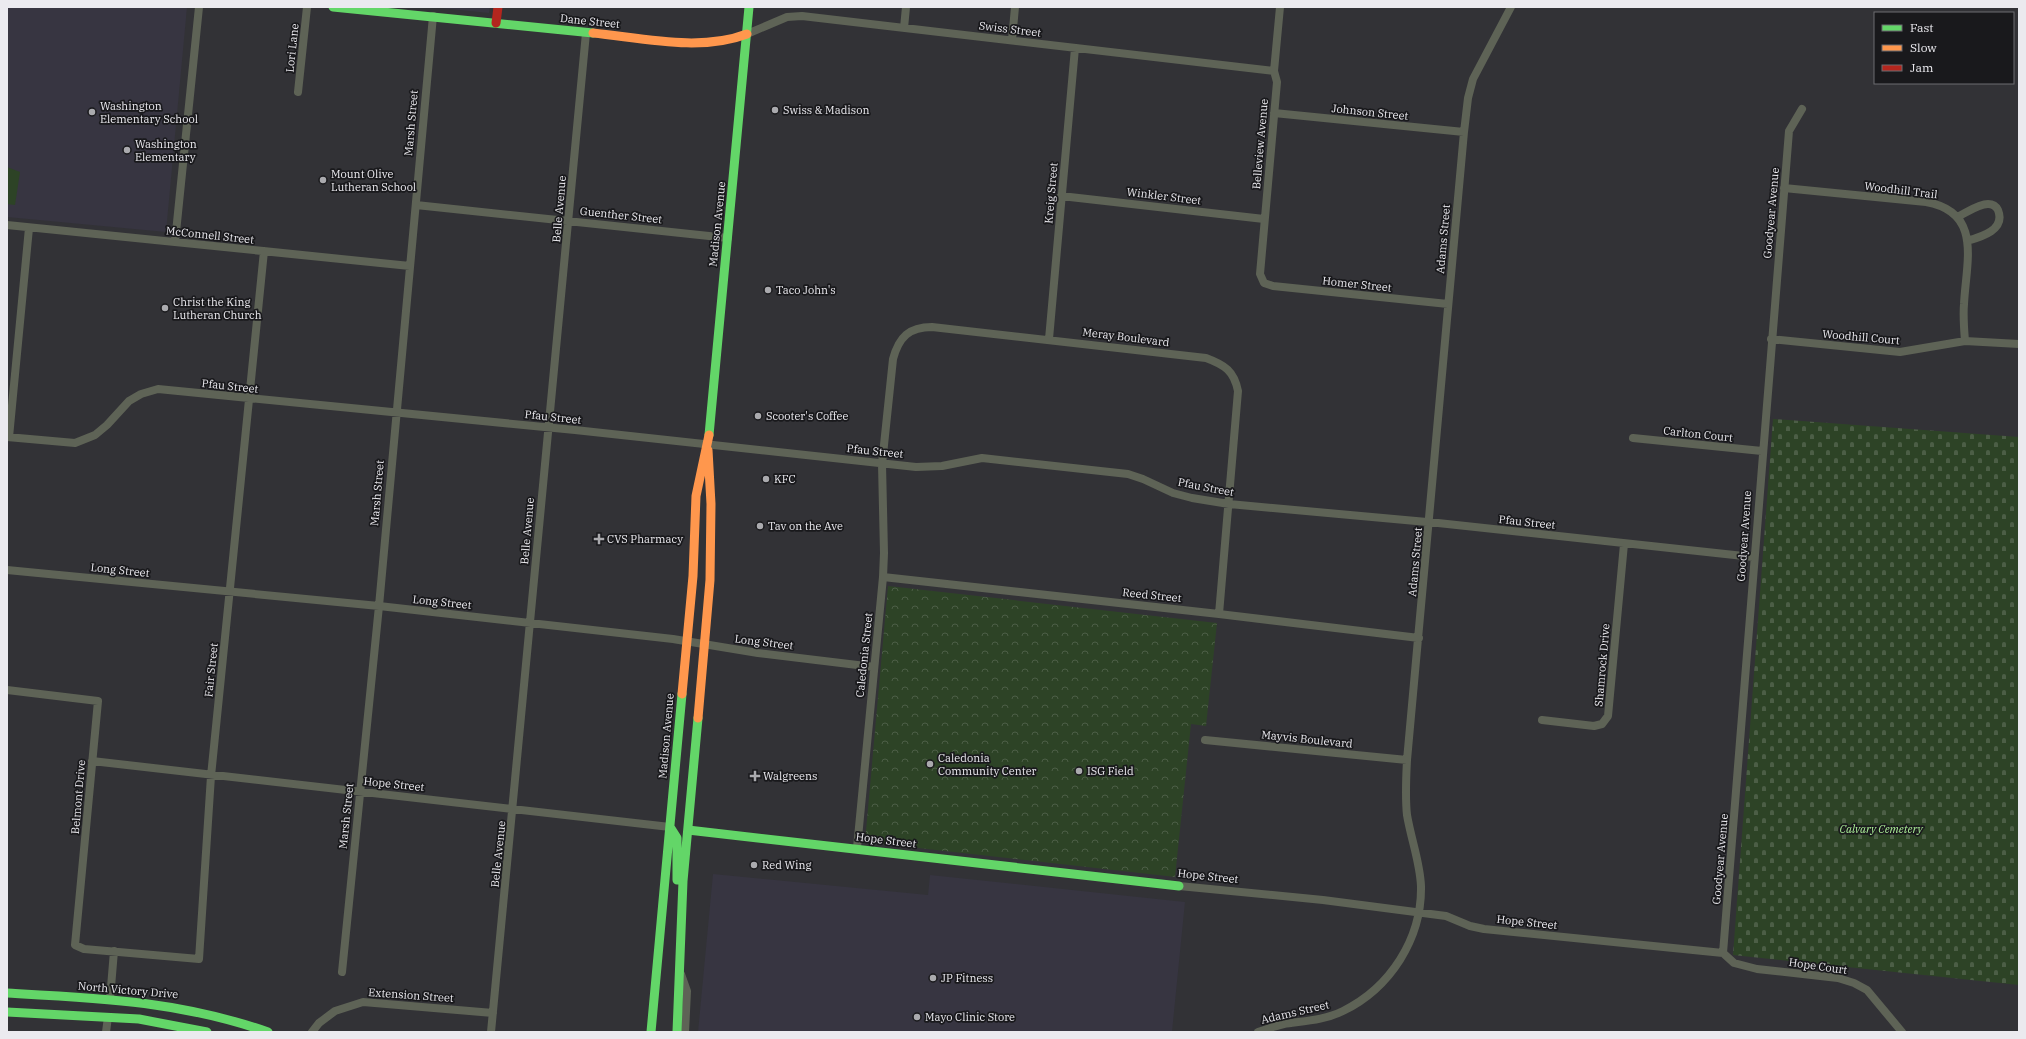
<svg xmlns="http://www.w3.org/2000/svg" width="2026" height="1039" viewBox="0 0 2026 1039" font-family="'IBM Plex Serif',serif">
	<defs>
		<pattern id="cemetery-stones" width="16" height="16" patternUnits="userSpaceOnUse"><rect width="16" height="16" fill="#2d4326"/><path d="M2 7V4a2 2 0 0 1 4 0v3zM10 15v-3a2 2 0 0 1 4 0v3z" fill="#4c5e46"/></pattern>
		<pattern id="park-crowns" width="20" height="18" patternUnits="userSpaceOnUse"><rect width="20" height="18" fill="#2d4326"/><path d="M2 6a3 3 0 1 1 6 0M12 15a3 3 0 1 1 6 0" fill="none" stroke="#4c5e46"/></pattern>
	</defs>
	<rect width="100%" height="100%" fill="#323236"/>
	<path fill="#373541" d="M 7,7 L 187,7 L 166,232 L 7,217 Z
		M 430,7 L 490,7 L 489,13 Z
		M 713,874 L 928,895 L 930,875 L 1185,902 L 1172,1032 L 698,1032 Z"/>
	<path fill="#2d4326" d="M 7,167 L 20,172 L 15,205 L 7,204 Z"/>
	<path fill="url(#cemetery-stones)" d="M 1773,419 L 2019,437 L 2019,985 L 1733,955 Z"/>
	<path fill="url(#park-crowns)" d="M 888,586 L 1217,623 L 1206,726 L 1191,724 L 1175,877 L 865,842 Z"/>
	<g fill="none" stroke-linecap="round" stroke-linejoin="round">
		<path stroke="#5e6356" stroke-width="8" d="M 1280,7 L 1274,71 L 1277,82 L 1260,274 L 1264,283 L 1273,286 L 1448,304
			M 904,28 L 906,7
			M 747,34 L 787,17 L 802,16 L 1274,71
			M 1012,40 L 1015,7
			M 298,92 L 307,7
			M 1802,109 L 1789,131 L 1723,953 L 1734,963 L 1757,969 L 1838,978 L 1854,983 L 1867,990 L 1902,1032
			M 1274,113 L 1464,132
			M 1784,188 L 1926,202 C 1983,212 1966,262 1964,304 C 1963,316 1964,329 1965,341
			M 1061,196 L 1264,219
			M 416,205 L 728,238
			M 1957,217 C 1966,213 1978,204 1988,204 C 1993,204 1996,206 1998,210 C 2006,230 1981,237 1967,241
			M 7,225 L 410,266
			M 175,242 L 199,7
			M 1049,339 L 1075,48
			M 1771,339 L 1900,352 L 1965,341 L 2019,344
			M 7,437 L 75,443 L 95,435 L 107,425 L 129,401 L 141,394 L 158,389 L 575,430 L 916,467 L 942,466 L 982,458 L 1128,474 L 1143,479 L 1173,493 L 1192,498 L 1229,504 L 1438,523 L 1753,557
			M 9,437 L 29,228
			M 1633,438 L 1762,451
			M 7,570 L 379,606 L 673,639 L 758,653 L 874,667
			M 883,577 L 1219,614 L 1419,638
			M 7,690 L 98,701 L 75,945 L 84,949 L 199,959 L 211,776 L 264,251
			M 1542,720 L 1594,726 L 1602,724 L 1608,716 L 1624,544
			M 1205,740 L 1407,760
			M 92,761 L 670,827
			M 857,848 L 883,577 L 884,553 L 882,464 L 893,359 C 899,337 909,327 932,327 L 1206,358 C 1225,365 1234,371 1238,391 L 1219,614
			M 1179,886 L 1323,900 L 1446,916 L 1470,926 L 1484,929 L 1723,953
			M 342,972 L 379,606 L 433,16
			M 681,974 L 687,991 L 685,1032
			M 110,999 L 114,951
			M 106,1032 L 108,1017
			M 312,1032 L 319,1023 L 335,1011 L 363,1002 L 493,1013
			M 491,1032 L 586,33
			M 1258,1032 C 1267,1029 1275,1026 1284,1024 C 1304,1021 1325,1020 1343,1011 C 1390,988 1422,939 1421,886 C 1420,862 1411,839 1407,815 C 1405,797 1406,779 1407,760 L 1464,132 L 1468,98 L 1473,79 L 1511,7"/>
		<path stroke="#63d668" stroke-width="9" d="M 333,7 L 593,33
			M 709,435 L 749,7
			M 670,827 L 677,838 L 677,880
			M 688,830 L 1179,886
			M 7,993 C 100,998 179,1001 268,1032
			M 7,1012 L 139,1019 L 207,1032
			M 651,1032 L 682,694
			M 677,1032 L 683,881 L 698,718"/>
		<path stroke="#ff974d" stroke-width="9" d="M 593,33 C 642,38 700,52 747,34
			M 682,694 L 693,576 L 696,496 L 709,435
			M 698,718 L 710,580 L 711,504 L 708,450"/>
		<path stroke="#b3261e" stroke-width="9" d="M 496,23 L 498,7"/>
	</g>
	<g fill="#aaaaae" stroke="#19191c" stroke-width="1.5">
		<circle cx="775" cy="110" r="4"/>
		<circle cx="92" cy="112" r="4"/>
		<circle cx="127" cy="150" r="4"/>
		<circle cx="323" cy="180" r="4"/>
		<circle cx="768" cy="290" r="4"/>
		<circle cx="165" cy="308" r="4"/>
		<circle cx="758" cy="416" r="4"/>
		<circle cx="766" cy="479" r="4"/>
		<circle cx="760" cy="526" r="4"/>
		<path d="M597 533h4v4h4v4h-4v4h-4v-4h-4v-4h4z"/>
		<circle cx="930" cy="764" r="4"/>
		<circle cx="1079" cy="771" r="4"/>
		<path d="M753 770h4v4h4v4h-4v4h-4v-4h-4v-4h4z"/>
		<circle cx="754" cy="865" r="4"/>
		<circle cx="933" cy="978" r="4"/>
		<circle cx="917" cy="1017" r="4"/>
	</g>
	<g text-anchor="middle" stroke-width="3.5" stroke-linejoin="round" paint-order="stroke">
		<g font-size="11" fill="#ebeaef" stroke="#19191c">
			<text transform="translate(590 21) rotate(6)" y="4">Dane Street</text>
			<text transform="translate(1010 29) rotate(7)" y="4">Swiss Street</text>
			<text transform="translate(292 48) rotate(-84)" y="4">Lori Lane</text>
			<text transform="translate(1370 112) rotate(6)" y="4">Johnson Street</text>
			<text transform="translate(411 123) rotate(-85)" y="4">Marsh Street</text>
			<text transform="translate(1260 144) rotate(-85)" y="4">Belleview Avenue</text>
			<text transform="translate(1901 190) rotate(7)" y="4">Woodhill Trail</text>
			<text transform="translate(1051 193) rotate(-85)" y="4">Kreig Street</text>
			<text transform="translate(1164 196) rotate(7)" y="4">Winkler Street</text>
			<text transform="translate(559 209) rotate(-85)" y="4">Belle Avenue</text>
			<text transform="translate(1771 213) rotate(-85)" y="4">Goodyear Avenue</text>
			<text transform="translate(621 215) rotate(6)" y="4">Guenther Street</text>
			<text transform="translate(717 224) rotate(-84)" y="4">Madison Avenue</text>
			<text transform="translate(210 235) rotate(6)" y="4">McConnell Street</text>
			<text transform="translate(1443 239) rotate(-85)" y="4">Adams Street</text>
			<text transform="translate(1357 284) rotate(6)" y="4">Homer Street</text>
			<text transform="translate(1126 337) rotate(7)" y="4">Meray Boulevard</text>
			<text transform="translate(1861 337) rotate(5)" y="4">Woodhill Court</text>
			<text transform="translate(230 386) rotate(6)" y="4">Pfau Street</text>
			<text transform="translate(553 417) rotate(6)" y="4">Pfau Street</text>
			<text transform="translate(1698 434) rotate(6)" y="4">Carlton Court</text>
			<text transform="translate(875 451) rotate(6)" y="4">Pfau Street</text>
			<text transform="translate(1206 487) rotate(11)" y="4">Pfau Street</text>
			<text transform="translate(377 493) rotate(-85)" y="4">Marsh Street</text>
			<text transform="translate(1527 522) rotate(6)" y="4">Pfau Street</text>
			<text transform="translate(527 531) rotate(-85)" y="4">Belle Avenue</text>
			<text transform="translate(1744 536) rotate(-86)" y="4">Goodyear Avenue</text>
			<text transform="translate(1415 562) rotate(-85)" y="4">Adams Street</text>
			<text transform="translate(120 570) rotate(6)" y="4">Long Street</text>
			<text transform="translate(1152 595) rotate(6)" y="4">Reed Street</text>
			<text transform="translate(442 602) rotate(6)" y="4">Long Street</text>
			<text transform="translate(764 642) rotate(7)" y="4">Long Street</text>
			<text transform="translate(864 655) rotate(-84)" y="4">Caledonia Street</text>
			<text transform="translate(1602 665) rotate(-85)" y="4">Shamrock Drive</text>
			<text transform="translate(211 670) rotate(-84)" y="4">Fair Street</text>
			<text transform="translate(666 736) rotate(-85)" y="4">Madison Avenue</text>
			<text transform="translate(1307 739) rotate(6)" y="4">Mayvis Boulevard</text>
			<text transform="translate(394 784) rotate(6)" y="4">Hope Street</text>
			<text transform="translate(78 797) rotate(-85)" y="4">Belmont Drive</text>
			<text transform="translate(346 816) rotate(-84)" y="4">Marsh Street</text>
			<text transform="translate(886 840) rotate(7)" y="4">Hope Street</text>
			<text transform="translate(498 854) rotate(-84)" y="4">Belle Avenue</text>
			<text transform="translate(1720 859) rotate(-85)" y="4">Goodyear Avenue</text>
			<text transform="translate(1208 876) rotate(6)" y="4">Hope Street</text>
			<text transform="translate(1527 922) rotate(6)" y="4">Hope Street</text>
			<text transform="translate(1818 966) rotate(8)" y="4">Hope Court</text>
			<text transform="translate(128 990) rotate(5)" y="4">North Victory Drive</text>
			<text transform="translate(411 995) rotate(4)" y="4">Extension Street</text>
			<text transform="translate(1295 1012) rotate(-13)" y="4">Adams Street</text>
		</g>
		<g font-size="11" fill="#ebeaef" stroke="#19191c" text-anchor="start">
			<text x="100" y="110">Washington<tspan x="100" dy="13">Elementary School</tspan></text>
			<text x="783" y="114">Swiss &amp; Madison</text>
			<text x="135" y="148">Washington<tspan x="135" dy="13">Elementary</tspan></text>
			<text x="331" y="178">Mount Olive<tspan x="331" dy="13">Lutheran School</tspan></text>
			<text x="776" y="294">Taco John's</text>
			<text x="173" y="306">Christ the King<tspan x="173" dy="13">Lutheran Church</tspan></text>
			<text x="766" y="420">Scooter's Coffee</text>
			<text x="774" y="483">KFC</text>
			<text x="768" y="530">Tav on the Ave</text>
			<text x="607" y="543">CVS Pharmacy</text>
			<text x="938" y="762">Caledonia<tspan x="938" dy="13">Community Center</tspan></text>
			<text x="1087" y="775">ISG Field</text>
			<text x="763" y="780">Walgreens</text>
			<text x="762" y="869">Red Wing</text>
			<text x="941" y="982">JP Fitness</text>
			<text x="925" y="1021">Mayo Clinic Store</text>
		</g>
		<g font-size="11" font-style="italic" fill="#adf199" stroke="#19191c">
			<text x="1881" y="833">Calvary Cemetery</text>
		</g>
	</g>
	<rect width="2026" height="1039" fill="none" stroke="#ebeaef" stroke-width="16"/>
	<rect x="1874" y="12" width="140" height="72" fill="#19191c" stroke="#6d6d70"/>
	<rect x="1882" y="25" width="20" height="6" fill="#63d668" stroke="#6d6d70"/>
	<text x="1910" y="32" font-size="12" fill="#ebeaef">Fast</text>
	<rect x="1882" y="45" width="20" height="6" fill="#ff974d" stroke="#6d6d70"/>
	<text x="1910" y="52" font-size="12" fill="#ebeaef">Slow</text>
	<rect x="1882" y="65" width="20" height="6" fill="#b3261e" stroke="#6d6d70"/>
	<text x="1910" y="72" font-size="12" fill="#ebeaef">Jam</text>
</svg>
